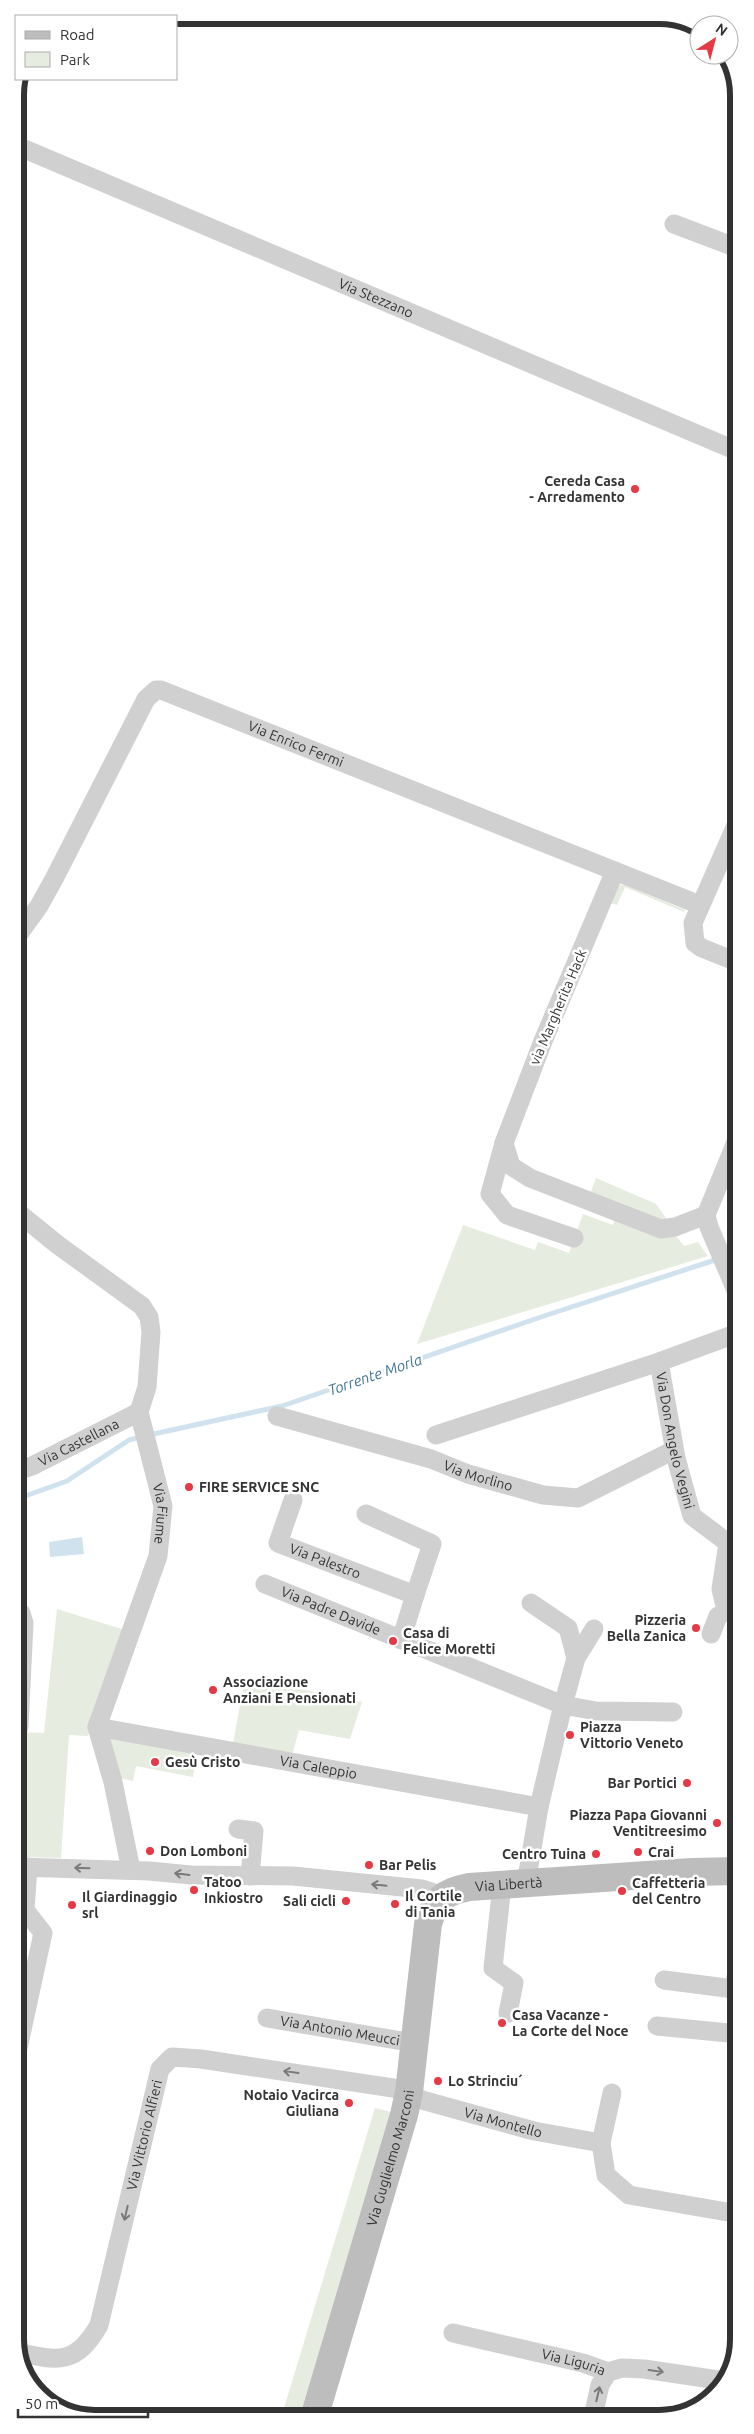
<svg xmlns="http://www.w3.org/2000/svg" width="754" height="2434" viewBox="0 0 754 2434" font-family="Ubuntu,sans-serif">
	<rect width="100%" height="100%" fill="#fff"/>
	<path fill="#e6ecdf" d="M 618,885 L 625,885 L 685,910 L 684,912 L 625,887 L 617,905 L 607,902 Z
		M 596,1178 L 656,1204 L 670,1224 L 589,1197 Z
		M 583,1214 L 613,1225 L 616,1216 L 672,1231 L 684,1246 L 698,1242 L 708,1256 L 417,1344 L 463,1225 L 535,1250 L 538,1242 L 569,1253 Z
		M 57,1609 L 125,1630 L 88,1736 L 69,1735 L 61,1858 L 17,1857 L 17,1735 L 19,1732 L 44,1733 Z
		M 245,1677 L 362,1702 L 350,1739 L 299,1730 L 292,1755 L 233,1744 Z
		M 104,1733 L 197,1751 L 193,1777 L 136,1766 L 133,1781 L 116,1777 Z
		M 375,2108 L 404,2115 L 314,2418 L 281,2418 Z"/>
	<path fill="#cfe2ee" d="M 82,1537 L 84,1554 L 50,1557 L 49,1542 Z"/>
	<g fill="none" stroke-linecap="round" stroke-linejoin="round">
		<path stroke="#cfe2ee" stroke-width="5" d="M 726,1257 L 738,1253
			M 149,1435 L 282,1406 L 541,1317 L 718,1259
			M 17,1499 L 67,1481 L 129,1440 L 141,1437"/>
		<g stroke="#d0d0d0" stroke-width="19">
			<path id="s1" d="M 15,145 L 737,451"/>
			<path d="M 674,224 L 737,248"/>
			<path d="M 737,823 L 693,923 L 695,943 L 702,948 L 737,962"/>
			<path d="M 615,871 L 543,1041 L 504,1143 L 511,1166 L 530,1178 L 661,1229 L 675,1227 L 706,1215"/>
			<path id="s2" d="M 16,938 L 39,906 L 54,879 L 146,699 L 156,690 L 161,690 L 700,905"/>
			<path d="M 738,1137 L 706,1215 L 709,1227 L 738,1295"/>
			<path d="M 504,1143 L 490,1194 L 507,1215 L 574,1238"/>
			<path id="s3" d="M 16,1211 L 58,1245 L 142,1306 L 149,1317 L 151,1332 L 147,1387 L 139,1412 L 163,1506 L 158,1556 L 97,1727 L 113,1782 L 131,1870"/>
			<path id="s4" d="M 659,1362 L 676,1458 L 692,1516 L 728,1543 L 721,1589 L 724,1602 L 738,1612"/>
			<path id="s5" d="M 277,1416 L 431,1459 L 468,1474 L 543,1495 L 578,1498 L 674,1450"/>
			<path d="M 436,1435 L 659,1362 L 738,1333"/>
			<path id="s6" d="M 17,1471 L 32,1466 L 139,1412"/>
			<path id="s7" d="M 293,1500 L 278,1543 L 415,1595 L 401,1640"/>
			<path d="M 366,1514 L 432,1544 L 415,1595"/>
			<path id="s8" d="M 265,1584 L 563,1705 L 576,1658 L 568,1628 L 531,1603"/>
			<path d="M 17,1611 L 21,1613 L 24,1623 L 19,1727"/>
			<path d="M 711,1634 L 718,1616 L 731,1609"/>
			<path d="M 576,1658 L 594,1629"/>
			<path id="s9" d="M 97,1727 L 539,1807"/>
			<path d="M 238,1829 L 254,1831 L 250,1876"/>
			<path d="M 17,1867 L 149,1871 L 191,1875 L 293,1876 L 422,1889 L 444,1896"/>
			<path d="M 526,1884 L 539,1807 L 563,1705 L 596,1711 L 673,1712"/>
			<path d="M 502,1885 L 493,1968 L 514,1983 L 508,2013"/>
			<path d="M 664,1980 L 734,1989 L 739,1959"/>
			<path id="s10" d="M 267,2018 L 414,2043"/>
			<path d="M 657,2026 L 739,2034"/>
			<path d="M 17,2053 L 43,1933 L 25,1910 L 28,1867"/>
			<path d="M 601,2143 L 612,2093"/>
			<path id="s11" d="M 453,2333 L 583,2363 L 608,2372 L 622,2368 L 644,2369 L 725,2381"/>
			<path id="s12" d="M 18,2352 C 59,2362 77,2364 99,2325 L 160,2069 L 172,2057 L 201,2059 L 393,2088 L 409,2092 L 422,2100 L 534,2131 L 601,2143 L 606,2175 L 629,2195 L 739,2214"/>
			<path d="M 593,2417 L 600,2385 L 608,2372"/>
		</g>
		<path stroke="#bdbdbd" stroke-width="28" id="s13" d="M 314,2418 L 404,2115 L 409,2092 L 428,1924 C 435,1899 444,1892 469,1887 L 692,1872 L 738,1871"/>
	</g>
	<defs><path id="oneway-shaft" d="M-6 0H5M1.5-3L5.5 0L1.5 3" fill="none" stroke-width="1.6" stroke-linecap="round" stroke-linejoin="round" transform="scale(1.25)"/></defs>
	<g stroke="#7a7a7a">
		<use href="#oneway-shaft" transform="translate(82 1868) rotate(-178)"/>
		<use href="#oneway-shaft" transform="translate(182 1874) rotate(-173)"/>
		<use href="#oneway-shaft" transform="translate(379 1885) rotate(-174)"/>
		<use href="#oneway-shaft" transform="translate(291 2072) rotate(-172)"/>
		<use href="#oneway-shaft" transform="translate(126 2213) rotate(103)"/>
		<use href="#oneway-shaft" transform="translate(656 2371) rotate(8)"/>
		<use href="#oneway-shaft" transform="translate(598 2394) rotate(-77)"/>
	</g>
	<g fill="#e63946" stroke="#fff" stroke-width="2">
		<circle cx="635" cy="489" r="5"/>
		<circle cx="189" cy="1487" r="5"/>
		<circle cx="696" cy="1628" r="5"/>
		<circle cx="393" cy="1641" r="5"/>
		<circle cx="213" cy="1690" r="5"/>
		<circle cx="570" cy="1735" r="5"/>
		<circle cx="155" cy="1762" r="5"/>
		<circle cx="687" cy="1783" r="5"/>
		<circle cx="717" cy="1823" r="5"/>
		<circle cx="150" cy="1851" r="5"/>
		<circle cx="638" cy="1852" r="5"/>
		<circle cx="596" cy="1854" r="5"/>
		<circle cx="369" cy="1865" r="5"/>
		<circle cx="194" cy="1890" r="5"/>
		<circle cx="622" cy="1891" r="5"/>
		<circle cx="346" cy="1901" r="5"/>
		<circle cx="395" cy="1904" r="5"/>
		<circle cx="72" cy="1905" r="5"/>
		<circle cx="502" cy="2023" r="5"/>
		<circle cx="438" cy="2081" r="5"/>
		<circle cx="349" cy="2103" r="5"/>
	</g>
	<g text-anchor="middle" stroke-width="5" stroke-linejoin="round" paint-order="stroke">
		<g font-size="14" fill="#333" stroke="#fff">
			<text dy="5" stroke="none"><textPath href="#s1" startOffset="392">Via Stezzano</textPath></text>
			<text dy="5" stroke="none"><textPath href="#s2" startOffset="436">Via Enrico Fermi</textPath></text>
			<text transform="translate(558 1007) rotate(-67)" y="5">via Margherita Hack</text>
			<text dy="5" stroke="none"><textPath href="#s4" startOffset="80">Via Don Angelo Vegini</textPath></text>
			<text dy="5" stroke="none"><textPath href="#s6" startOffset="68">Via Castellana</textPath></text>
			<text dy="5" stroke="none"><textPath href="#s5" startOffset="210">Via Morlino</textPath></text>
			<text dy="5" stroke="none"><textPath href="#s3" startOffset="372">Via Fiume</textPath></text>
			<text dy="5" stroke="none"><textPath href="#s7" startOffset="96">Via Palestro</textPath></text>
			<text dy="5" stroke="none"><textPath href="#s8" startOffset="71">Via Padre Davide</textPath></text>
			<text dy="5" stroke="none"><textPath href="#s9" startOffset="225">Via Caleppio</textPath></text>
			<text dy="5" stroke="none"><textPath href="#s13" startOffset="608">Via Libertà</textPath></text>
			<text dy="5" stroke="none"><textPath href="#s10" startOffset="74">Via Antonio Meucci</textPath></text>
			<text dy="5" stroke="none"><textPath href="#s12" startOffset="715">Via Montello</textPath></text>
			<text dy="5" stroke="none"><textPath href="#s12" startOffset="291">Via Vittorio Alfieri</textPath></text>
			<text dy="5" stroke="none"><textPath href="#s13" startOffset="271">Via Guglielmo Marconi</textPath></text>
			<text dy="5" stroke="none"><textPath href="#s11" startOffset="124">Via Liguria</textPath></text>
		</g>
		<g font-size="14" font-weight="bold" fill="#333" stroke="#fff" text-anchor="start">
			<text x="625" y="486" text-anchor="end">Cereda Casa<tspan x="625" dy="16">- Arredamento</tspan></text>
			<text x="199" y="1492">FIRE SERVICE SNC</text>
			<text x="686" y="1625" text-anchor="end">Pizzeria<tspan x="686" dy="16">Bella Zanica</tspan></text>
			<text x="403" y="1638">Casa di<tspan x="403" dy="16">Felice Moretti</tspan></text>
			<text x="223" y="1687">Associazione<tspan x="223" dy="16">Anziani E Pensionati</tspan></text>
			<text x="580" y="1732">Piazza<tspan x="580" dy="16">Vittorio Veneto</tspan></text>
			<text x="165" y="1767">Gesù Cristo</text>
			<text x="677" y="1788" text-anchor="end">Bar Portici</text>
			<text x="707" y="1820" text-anchor="end">Piazza Papa Giovanni<tspan x="707" dy="16">Ventitreesimo</tspan></text>
			<text x="160" y="1856">Don Lomboni</text>
			<text x="648" y="1857">Crai</text>
			<text x="586" y="1859" text-anchor="end">Centro Tuina</text>
			<text x="379" y="1870">Bar Pelis</text>
			<text x="204" y="1887">Tatoo<tspan x="204" dy="16">Inkiostro</tspan></text>
			<text x="632" y="1888">Caffetteria<tspan x="632" dy="16">del Centro</tspan></text>
			<text x="405" y="1901">Il Cortile<tspan x="405" dy="16">di Tania</tspan></text>
			<text x="82" y="1902">Il Giardinaggio<tspan x="82" dy="16">srl</tspan></text>
			<text x="336" y="1906" text-anchor="end">Sali cicli</text>
			<text x="512" y="2020">Casa Vacanze -<tspan x="512" dy="16">La Corte del Noce</tspan></text>
			<text x="448" y="2086">Lo Strinciu´</text>
			<text x="339" y="2100" text-anchor="end">Notaio Vacirca<tspan x="339" dy="16">Giuliana</tspan></text>
		</g>
		<g font-size="15" font-style="italic" fill="#3f7597" stroke="#fff">
			<text transform="translate(375 1375) rotate(-19)" y="5">Torrente Morla</text>
		</g>
	</g>
	<path d="M0 0H754V2434H0ZM95 24H659A71 71 0 0 1 730 95V2339A71 71 0 0 1 659 2410H95A71 71 0 0 1 24 2339V95A71 71 0 0 1 95 24Z" fill="#fff" fill-rule="evenodd"/>
	<path fill="none" stroke="#333" stroke-width="6" d="M95 24H659A71 71 0 0 1 730 95V2339A71 71 0 0 1 659 2410H95A71 71 0 0 1 24 2339V95A71 71 0 0 1 95 24Z"/>
	<rect x="15" y="15" width="162" height="65" fill="#ffffff" stroke="#adadad"/>
	<rect x="25" y="31" width="25" height="8" fill="#bdbdbd" stroke="#adadad"/>
	<text x="60" y="40" font-size="15" fill="#333333">Road</text>
	<rect x="25" y="52" width="25" height="15" fill="#e6ecdf" stroke="#adadad"/>
	<text x="60" y="65" font-size="15" fill="#333333">Park</text>
	<g transform="translate(714 40) rotate(36)"><circle r="24" fill="#ffffff" stroke="#adadad"/>
	<path d="M0-4L9 19L0 12L-9 19Z" fill="#e63946"/>
	<text y="-8" font-size="14" font-weight="bold" text-anchor="middle" fill="#333333">N</text>
	</g>
	<path d="M18 2409v8h130v-8" fill="none" stroke="#333333" stroke-width="2.5"/>
	<text x="25" y="2409" font-size="15" fill="#333333" stroke="#ffffff" stroke-width="4" paint-order="stroke">50 m</text>
</svg>
